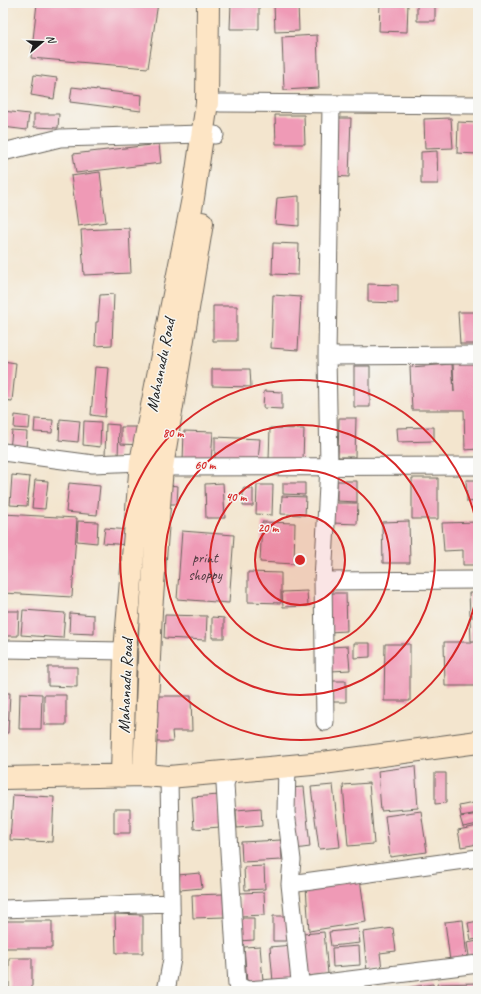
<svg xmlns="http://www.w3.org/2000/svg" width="481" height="994" viewBox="0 0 481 994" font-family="Caveat,sans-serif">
	<rect width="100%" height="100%" fill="#f6f6f2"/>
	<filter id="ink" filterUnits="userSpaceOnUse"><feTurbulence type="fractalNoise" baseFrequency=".025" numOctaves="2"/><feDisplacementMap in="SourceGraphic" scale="8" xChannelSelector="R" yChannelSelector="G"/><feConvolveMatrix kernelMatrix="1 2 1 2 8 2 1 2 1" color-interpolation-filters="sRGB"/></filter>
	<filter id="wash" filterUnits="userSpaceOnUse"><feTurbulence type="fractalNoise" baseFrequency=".012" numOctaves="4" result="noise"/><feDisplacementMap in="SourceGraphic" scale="16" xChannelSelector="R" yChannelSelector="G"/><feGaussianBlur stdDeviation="0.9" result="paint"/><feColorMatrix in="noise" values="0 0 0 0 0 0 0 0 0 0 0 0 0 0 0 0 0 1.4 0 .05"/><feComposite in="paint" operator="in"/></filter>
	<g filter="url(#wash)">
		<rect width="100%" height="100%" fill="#f3e5ce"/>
		<g id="blocks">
			<path fill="#ef9ab6" d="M 37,3 L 158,3 L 148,68 L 31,58 Z
				M 231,3 L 259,3 L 259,29 L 230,29 Z
				M 274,3 L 298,3 L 299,31 L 275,32 Z
				M 380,3 L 408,3 L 407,32 L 379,31 Z
				M 417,3 L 435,3 L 435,21 L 417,21 Z
				M 317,35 L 319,88 L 284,90 L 282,37 Z
				M 34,75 L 57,78 L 54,99 L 31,95 Z
				M 72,87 L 142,95 L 141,111 L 70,102 Z
				M 3,111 L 29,114 L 27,130 L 3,127 Z
				M 34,114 L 59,114 L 58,128 L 34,127 Z
				M 275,115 L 304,115 L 305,144 L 276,144 Z
				M 333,118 L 351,118 L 349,177 L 332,176 Z
				M 451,118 L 453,148 L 425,149 L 424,119 Z
				M 458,122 L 478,123 L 478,154 L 457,153 Z
				M 159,144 L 161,163 L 76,173 L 73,154 Z
				M 437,151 L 438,184 L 421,184 L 421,152 Z
				M 100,172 L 106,222 L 78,226 L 71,176 Z
				M 299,196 L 299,226 L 275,224 L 277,198 Z
				M 129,228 L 131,273 L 84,275 L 81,230 Z
				M 273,243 L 299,244 L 298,275 L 272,274 Z
				M 368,284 L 398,285 L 398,303 L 368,302 Z
				M 114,294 L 112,345 L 95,346 L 96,322 L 98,322 L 100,295 Z
				M 273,295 L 301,297 L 298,350 L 271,348 Z
				M 213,306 L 237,306 L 237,341 L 213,341 Z
				M 458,312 L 478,312 L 478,344 L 460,344 Z
				M 3,361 L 16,363 L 12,401 L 3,400 Z
				M 453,363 L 478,363 L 478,449 L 465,450 L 464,410 L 412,410 L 410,367 L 452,364 L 454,392 Z
				M 354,366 L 370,366 L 370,407 L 354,407 Z
				M 95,367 L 109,368 L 105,417 L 91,415 Z
				M 212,369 L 250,369 L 251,387 L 212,386 Z
				M 264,391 L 282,392 L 282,409 L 263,408 Z
				M 15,415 L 30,417 L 29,429 L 14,428 Z
				M 339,418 L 356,418 L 355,457 L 338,457 Z
				M 35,419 L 53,420 L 52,433 L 34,432 Z
				M 60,419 L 80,421 L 78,442 L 59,440 Z
				M 84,421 L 101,422 L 100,447 L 83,445 Z
				M 106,424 L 119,425 L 118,458 L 105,457 Z
				M 121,427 L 141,427 L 140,445 L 121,444 Z
				M 434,427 L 434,441 L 398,442 L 397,428 Z
				M 270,428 L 304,429 L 303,460 L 269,460 Z
				M 12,431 L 27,432 L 26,450 L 10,449 Z
				M 184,431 L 213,432 L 211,462 L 183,461 Z
				M 215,437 L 260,439 L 258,461 L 215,460 Z
				M 12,475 L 30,477 L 27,506 L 10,505 Z
				M 412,478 L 438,478 L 438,519 L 412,519 Z
				M 35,480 L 48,481 L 45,509 L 32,508 Z
				M 466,480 L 478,480 L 478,501 L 467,502 Z
				M 337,481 L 357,481 L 357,502 L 337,501 Z
				M 69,483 L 100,486 L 97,515 L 66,512 Z
				M 223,483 L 225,518 L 206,518 L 205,484 Z
				M 283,483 L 305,483 L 305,495 L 283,494 Z
				M 168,485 L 178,486 L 177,504 L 167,504 Z
				M 257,485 L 273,485 L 272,515 L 256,514 Z
				M 243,488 L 253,489 L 253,506 L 243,506 Z
				M 282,496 L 306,497 L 305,515 L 281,514 Z
				M 332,503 L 358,503 L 357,524 L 332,523 Z
				M 3,514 L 77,518 L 72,597 L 3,593 Z
				M 78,521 L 98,522 L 97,543 L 77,541 Z
				M 409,521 L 410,563 L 383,563 L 382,522 Z
				M 262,522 L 295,523 L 294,564 L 260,562 Z
				M 478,522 L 478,565 L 463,565 L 463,550 L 444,551 L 442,523 Z
				M 105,528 L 130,530 L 129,545 L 103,543 Z
				M 182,531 L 234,535 L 229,603 L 177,599 Z
				M 248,572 L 281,573 L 281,603 L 248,602 Z
				M 307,591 L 308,606 L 283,607 L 282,592 Z
				M 328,593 L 346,593 L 347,631 L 329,632 Z
				M 469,593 L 478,593 L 478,615 L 470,615 Z
				M 23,610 L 65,613 L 63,638 L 21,635 Z
				M 3,611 L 19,611 L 18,636 L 3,636 Z
				M 70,613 L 94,615 L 94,634 L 69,633 Z
				M 165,615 L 207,616 L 206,640 L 164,638 Z
				M 212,617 L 224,618 L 224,638 L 212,638 Z
				M 470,617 L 478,617 L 478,641 L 471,641 Z
				M 444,642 L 478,642 L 478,686 L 445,686 Z
				M 354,643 L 370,643 L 370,657 L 354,658 Z
				M 385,644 L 410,644 L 410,701 L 384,701 Z
				M 348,646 L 350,670 L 331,671 L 330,647 Z
				M 48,667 L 77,667 L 77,687 L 48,686 Z
				M 333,681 L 346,681 L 346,702 L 333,702 Z
				M 3,693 L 10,693 L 8,733 L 3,733 Z
				M 20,693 L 42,694 L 41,729 L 19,729 Z
				M 44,695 L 66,695 L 66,725 L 44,725 Z
				M 154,696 L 191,696 L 192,731 L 172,731 L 173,742 L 155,742 Z
				M 415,766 L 418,808 L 381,811 L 378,771 Z
				M 435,773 L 446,773 L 446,803 L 435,804 Z
				M 369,783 L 374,844 L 348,846 L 343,785 Z
				M 333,785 L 340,847 L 319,849 L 311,787 Z
				M 304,787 L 310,847 L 295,849 L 289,788 Z
				M 13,795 L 54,797 L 52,842 L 10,840 Z
				M 219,795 L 220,827 L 194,829 L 192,797 Z
				M 478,802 L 478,813 L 461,816 L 459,806 Z
				M 261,808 L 262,826 L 237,828 L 236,810 Z
				M 114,809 L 130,809 L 130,833 L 114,833 Z
				M 421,811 L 427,852 L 390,857 L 385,816 Z
				M 478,814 L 478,824 L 463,827 L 460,817 Z
				M 478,826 L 478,844 L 461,847 L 458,830 Z
				M 281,840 L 282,860 L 242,862 L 241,842 Z
				M 264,866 L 265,889 L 245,890 L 244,867 Z
				M 200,873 L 202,888 L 180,890 L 178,875 Z
				M 360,879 L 366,922 L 309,931 L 306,887 Z
				M 264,892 L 265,915 L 241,916 L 240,893 Z
				M 223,894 L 224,917 L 193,918 L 192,895 Z
				M 115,914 L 143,915 L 143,953 L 116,953 Z
				M 273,916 L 291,916 L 291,941 L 273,941 Z
				M 237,918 L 254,918 L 254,940 L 238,941 Z
				M 463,920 L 467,959 L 450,961 L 445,922 Z
				M 3,921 L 52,921 L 52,948 L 3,948 Z
				M 478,921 L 478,939 L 471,940 L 468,923 Z
				M 393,928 L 396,951 L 380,953 L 382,969 L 367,971 L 363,932 Z
				M 358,929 L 360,943 L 331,946 L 329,932 Z
				M 324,932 L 328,974 L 308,976 L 303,934 Z
				M 478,941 L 478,961 L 470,962 L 467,943 Z
				M 292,945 L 295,980 L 273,982 L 270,947 Z
				M 260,946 L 263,981 L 247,982 L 244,947 Z
				M 359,946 L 360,965 L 333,967 L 332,948 Z
				M 9,958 L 32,958 L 32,991 L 9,991 Z
				M 478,983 L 478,991 L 438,991 L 437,984 Z
				M 433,984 L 434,991 L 397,991 L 397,989 Z"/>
		</g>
	</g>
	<g filter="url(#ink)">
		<use href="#blocks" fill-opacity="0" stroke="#67625a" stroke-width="1"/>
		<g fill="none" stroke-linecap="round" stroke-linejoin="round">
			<defs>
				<path id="street" d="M 220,103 L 478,105
					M 3,152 L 60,138 L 202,134 L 215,135
					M 327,356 L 478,355
					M 3,452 L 93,464 L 141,462
					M 162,467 L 478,466
					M 323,581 L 478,580
					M 3,649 L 125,651
					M 325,722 L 323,581 L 329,466 L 327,356 L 331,105
					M 287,766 L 286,812 L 292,860 L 290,884 L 301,991
					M 229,772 L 225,784 L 237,985 L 247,990 L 301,986 L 478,964
					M 290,884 L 478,858
					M 3,909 L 170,903
					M 166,991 L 172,959 L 169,777"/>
				<path id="secondary" d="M 144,775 L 151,611 L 162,467 L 202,223
					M 122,776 L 125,651 L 141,462 L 193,198 L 207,103 L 208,3
					M 3,778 L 144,775 L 169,777 L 323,763 L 478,742"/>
			</defs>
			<use href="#street" stroke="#67625a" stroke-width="19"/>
			<use href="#secondary" stroke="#67625a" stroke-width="24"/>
			<use href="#street" stroke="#fff" stroke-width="17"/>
			<use href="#secondary" stroke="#fde5c5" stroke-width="22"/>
		</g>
	</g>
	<circle cx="300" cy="560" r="45" fill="#d62828" fill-opacity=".12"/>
	<g fill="none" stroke="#d62828" stroke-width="2">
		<circle cx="300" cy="560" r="45"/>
		<circle cx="300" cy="560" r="90"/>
		<circle cx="300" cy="560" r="135"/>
		<path d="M478 588A180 180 0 1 1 478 532"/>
	</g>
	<g text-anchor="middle" stroke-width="3" stroke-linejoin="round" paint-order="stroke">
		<g font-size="15" fill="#513c42">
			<text x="205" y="563">print<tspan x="205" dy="17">shoppy</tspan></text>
		</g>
		<g font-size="17" fill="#1c1c1c" stroke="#f6f6f2">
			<text transform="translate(160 365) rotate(-79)" y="6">Mahanadu Road</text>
			<text transform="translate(125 686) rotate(-88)" y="6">Mahanadu Road</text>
		</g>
	</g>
	<circle cx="300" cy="560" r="6" fill="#d62828" stroke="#f6f6f2" stroke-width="2"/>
	<g font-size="12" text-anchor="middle" font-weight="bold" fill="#d62828" stroke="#f6f6f2" stroke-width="3" stroke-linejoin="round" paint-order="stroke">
		<text x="173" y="437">80 m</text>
		<text x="205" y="469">60 m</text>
		<text x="236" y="501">40 m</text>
		<text x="268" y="532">20 m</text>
	</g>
	<rect width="481" height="994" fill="none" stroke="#f6f6f2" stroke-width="16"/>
	<g transform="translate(42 42) rotate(71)" stroke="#f6f6f2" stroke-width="3" paint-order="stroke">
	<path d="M0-3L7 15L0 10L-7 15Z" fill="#1c1c1c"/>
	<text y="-6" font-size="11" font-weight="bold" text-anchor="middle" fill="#1c1c1c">N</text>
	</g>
</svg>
